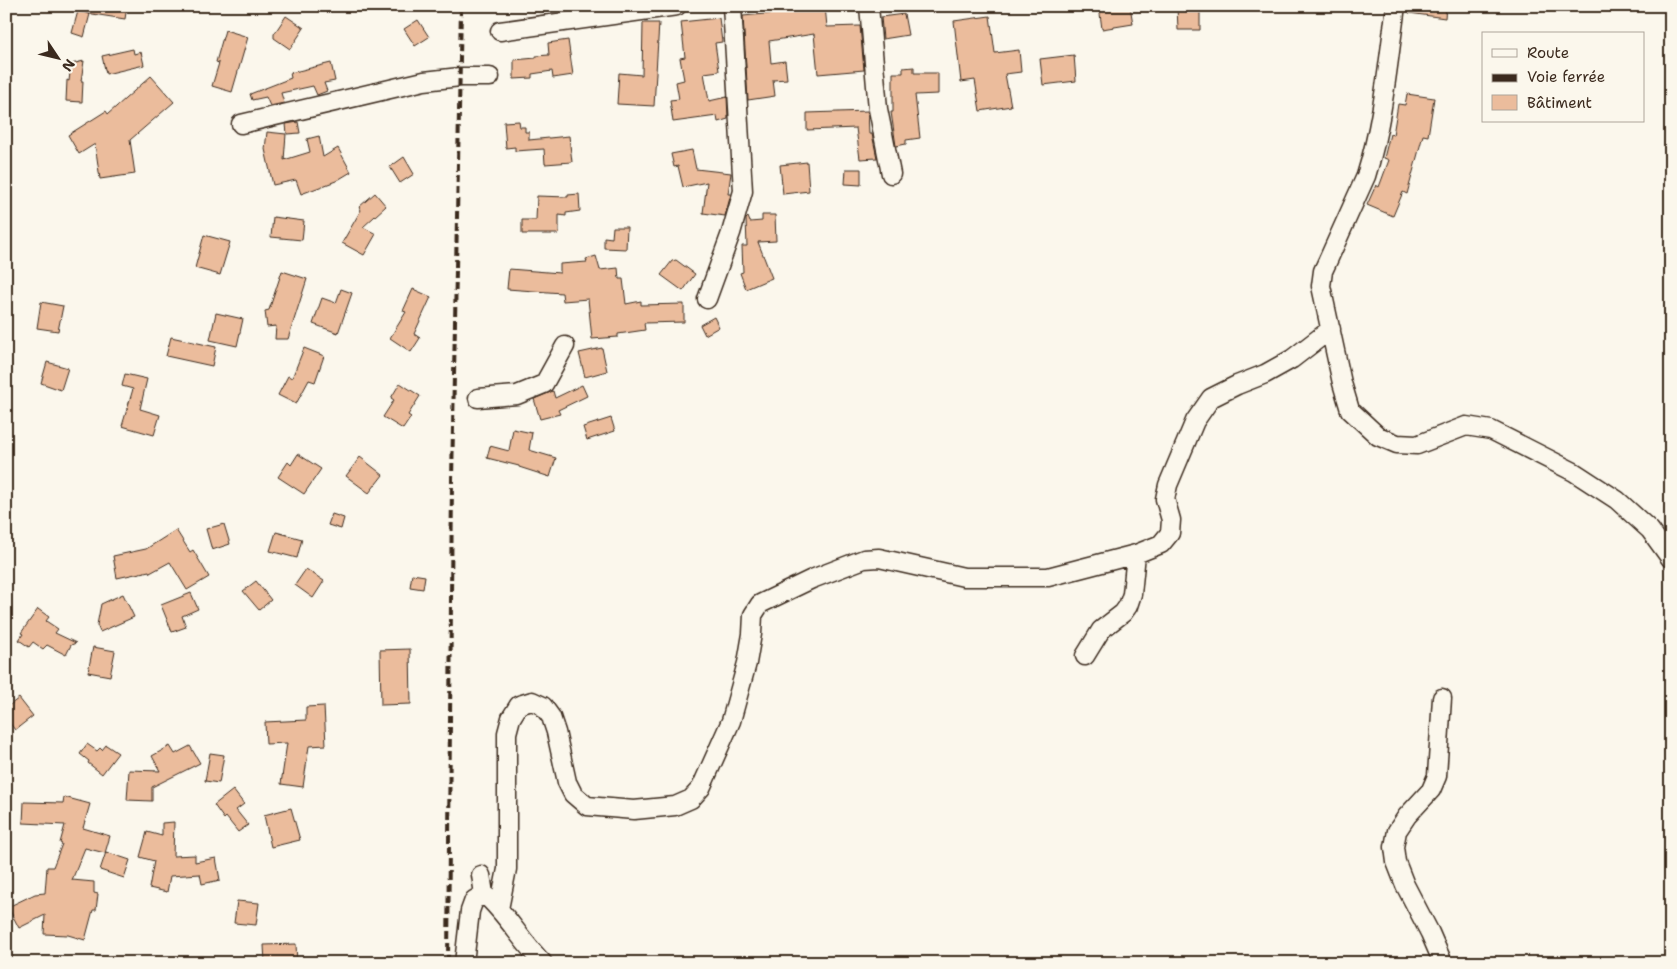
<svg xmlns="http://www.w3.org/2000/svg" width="1677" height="969" viewBox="0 0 1677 969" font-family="'Shantell Sans',sans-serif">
	<rect width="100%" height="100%" fill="#fbf7ec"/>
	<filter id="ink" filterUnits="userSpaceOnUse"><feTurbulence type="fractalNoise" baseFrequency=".02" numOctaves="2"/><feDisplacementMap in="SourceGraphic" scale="10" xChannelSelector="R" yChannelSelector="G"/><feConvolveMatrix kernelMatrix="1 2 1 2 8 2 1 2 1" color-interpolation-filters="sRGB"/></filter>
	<g filter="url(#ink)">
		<path fill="#ebbc9c" stroke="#3b2a1e" d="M 86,6 L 127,6 L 125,19 L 86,13 Z
			M 788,6 L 825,6 L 827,27 L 860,26 L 864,70 L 818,74 L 814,34 L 769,41 L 771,63 L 785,61 L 787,79 L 773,80 L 775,96 L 748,100 L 743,16 L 777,13 L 776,8 Z
			M 1099,6 L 1130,6 L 1133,24 L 1102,29 Z
			M 1177,6 L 1200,6 L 1200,30 L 1178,30 Z
			M 1409,6 L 1446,6 L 1445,18 L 1409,13 Z
			M 78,11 L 90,14 L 84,37 L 72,33 Z
			M 904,14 L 908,35 L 883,39 L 881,17 Z
			M 286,16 L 304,28 L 290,49 L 274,38 L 274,34 Z
			M 990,16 L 995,53 L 1019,50 L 1021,72 L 1005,74 L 1011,106 L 980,111 L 975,80 L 961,82 L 954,21 Z
			M 719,18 L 722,42 L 715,43 L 719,71 L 704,73 L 709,101 L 727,97 L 728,119 L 718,122 L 717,116 L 673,122 L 670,100 L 679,99 L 676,82 L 684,80 L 680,58 L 685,57 L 681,22 Z
			M 418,20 L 429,37 L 415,46 L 404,29 Z
			M 643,23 L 659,23 L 654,106 L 617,104 L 619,73 L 642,75 Z
			M 225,30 L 248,37 L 232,92 L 212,86 L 219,63 L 216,62 Z
			M 568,40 L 573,75 L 553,78 L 552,71 L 532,74 L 532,78 L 514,79 L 514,60 L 536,58 L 536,56 L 549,55 L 548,43 Z
			M 133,49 L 134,54 L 141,52 L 144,65 L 106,74 L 102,56 Z
			M 1074,55 L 1076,81 L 1043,85 L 1040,59 Z
			M 84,61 L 81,81 L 83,81 L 82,102 L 66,101 L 67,80 L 69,81 L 71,64 Z
			M 331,63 L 335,81 L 324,83 L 327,91 L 317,95 L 313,86 L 281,93 L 284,103 L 270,106 L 266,97 L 252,100 L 250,94 L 291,78 L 290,73 Z
			M 914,67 L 914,73 L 938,73 L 938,94 L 915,95 L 920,138 L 906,140 L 906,144 L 896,146 L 891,112 L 893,112 L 893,73 L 903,73 L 903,68 Z
			M 151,76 L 174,102 L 130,140 L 135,174 L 100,179 L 95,144 L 79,154 L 68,135 L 106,111 L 108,114 Z
			M 1407,94 L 1434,98 L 1428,136 L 1423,135 L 1407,194 L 1403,192 L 1393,216 L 1367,205 L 1376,185 L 1379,187 L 1389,160 L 1384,158 L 1390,134 L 1393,135 L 1398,104 L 1405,105 Z
			M 868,111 L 869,134 L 872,134 L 877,158 L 860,159 L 856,128 L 807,130 L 807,113 Z
			M 519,121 L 520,127 L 525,127 L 525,132 L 529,132 L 529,140 L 569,136 L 572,162 L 545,164 L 544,149 L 515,151 L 515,147 L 506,148 L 504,122 Z
			M 298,122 L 300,133 L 287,134 L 286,124 Z
			M 267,132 L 286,134 L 284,160 L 310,152 L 307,139 L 319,136 L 323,157 L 338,148 L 351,172 L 336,181 L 301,194 L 296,180 L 273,185 L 265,149 Z
			M 692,150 L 696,169 L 731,173 L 728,194 L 731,194 L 725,216 L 703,213 L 707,182 L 683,187 L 678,166 L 674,167 L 671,154 Z
			M 404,157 L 414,174 L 400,183 L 390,167 Z
			M 807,162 L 809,191 L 783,194 L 780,165 Z
			M 846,169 L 861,169 L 861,185 L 845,184 Z
			M 375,193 L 386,206 L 363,227 L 376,234 L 364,255 L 342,243 L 361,210 L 359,207 Z
			M 579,194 L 580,211 L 566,213 L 566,216 L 559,215 L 559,234 L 522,234 L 522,220 L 536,220 L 537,196 L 568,197 L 568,195 Z
			M 762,215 L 775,215 L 776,241 L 758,242 L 772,278 L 746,289 L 740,273 L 743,272 L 742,246 L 747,246 L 746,219 L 748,217 L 750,222 L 762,221 Z
			M 273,217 L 304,221 L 302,240 L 271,237 Z
			M 613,227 L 627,227 L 626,249 L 604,248 L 604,237 L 612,238 Z
			M 204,235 L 230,242 L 220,275 L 195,268 Z
			M 596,256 L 600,270 L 618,268 L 619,279 L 623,279 L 626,304 L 641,301 L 641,305 L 684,304 L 684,322 L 644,323 L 645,330 L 618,334 L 618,337 L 592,339 L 588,299 L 563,301 L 562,293 L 507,289 L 509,269 L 560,273 L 560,264 L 587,262 L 586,259 Z
			M 676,260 L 695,274 L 683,291 L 661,275 L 672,261 Z
			M 282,271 L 307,279 L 288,339 L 275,339 L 276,326 L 267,327 L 265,311 L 269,310 Z
			M 341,289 L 352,293 L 338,333 L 313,324 L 322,298 L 336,303 Z
			M 413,289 L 431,297 L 414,334 L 420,338 L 411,352 L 390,338 L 406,312 L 403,311 Z
			M 41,302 L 63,306 L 58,331 L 37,328 Z
			M 216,313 L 243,319 L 237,346 L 210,340 Z
			M 714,317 L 719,327 L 705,335 L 700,325 Z
			M 171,337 L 216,347 L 212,366 L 166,356 Z
			M 304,348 L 324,356 L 315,382 L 309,380 L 296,404 L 278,395 L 288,376 L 292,378 Z
			M 602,348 L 607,371 L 585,377 L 579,353 Z
			M 47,362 L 68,368 L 61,390 L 41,383 Z
			M 125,374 L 147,379 L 140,409 L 160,415 L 154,435 L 122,426 L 133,389 L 122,386 Z
			M 400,383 L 420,396 L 408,415 L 411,417 L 403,429 L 383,417 L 394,400 L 391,398 Z
			M 582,385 L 587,396 L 558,410 L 560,414 L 540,419 L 534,399 L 553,391 L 555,398 Z
			M 611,418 L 615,431 L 587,440 L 583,427 Z
			M 513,429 L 532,433 L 529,450 L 556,458 L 550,477 L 519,467 L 519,466 L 487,458 L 490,446 L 509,451 Z
			M 298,454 L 321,469 L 304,494 L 278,477 L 288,462 L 291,465 Z
			M 360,457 L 383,475 L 369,493 L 346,476 Z
			M 332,514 L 344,518 L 341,529 L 328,525 Z
			M 224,524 L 230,544 L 212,550 L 206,529 Z
			M 176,530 L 190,552 L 193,550 L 209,577 L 187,590 L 170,562 L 150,573 L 149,571 L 117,578 L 113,556 L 146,549 Z
			M 276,532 L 302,539 L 297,558 L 270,551 Z
			M 306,569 L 324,581 L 313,598 L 295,585 Z
			M 412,574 L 425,576 L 423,589 L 410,587 Z
			M 256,581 L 271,600 L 259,610 L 243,591 Z
			M 191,593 L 198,609 L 182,616 L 186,627 L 172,632 L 161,605 Z
			M 123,594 L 134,617 L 100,632 L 97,625 L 101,604 Z
			M 38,609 L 49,617 L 46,621 L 58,629 L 55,633 L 76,643 L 71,645 L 66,655 L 47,645 L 43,649 L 33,642 L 29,647 L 19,640 L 23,634 L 21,633 Z
			M 93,647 L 115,651 L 110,676 L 88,672 Z
			M 410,649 L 411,704 L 381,705 L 380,650 Z
			M 19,698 L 33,716 L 15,730 L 6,718 L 6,708 Z
			M 324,706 L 326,745 L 309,746 L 303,787 L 281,784 L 287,743 L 266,744 L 265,722 L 306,720 L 306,707 Z
			M 87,744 L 97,751 L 100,748 L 102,750 L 106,745 L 118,753 L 102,774 L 88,763 L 89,761 L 80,754 Z
			M 170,746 L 175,754 L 190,746 L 200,763 L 152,787 L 152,801 L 127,800 L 129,770 L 160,771 L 152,756 Z
			M 210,753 L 224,755 L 219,783 L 205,781 Z
			M 233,790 L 244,804 L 236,810 L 248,825 L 238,832 L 226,817 L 224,819 L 214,805 Z
			M 64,797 L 90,804 L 83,828 L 110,836 L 105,853 L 85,848 L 72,880 L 94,882 L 94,893 L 98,894 L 96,910 L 93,910 L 85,940 L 68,935 L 44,934 L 45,915 L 19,928 L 8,907 L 35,894 L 45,893 L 47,867 L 53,867 L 62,844 L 60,843 L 65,825 L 23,823 L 24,802 L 63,803 Z
			M 291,808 L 300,840 L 271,847 L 264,815 Z
			M 174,822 L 173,856 L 195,855 L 195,862 L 216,858 L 220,880 L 202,884 L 200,874 L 170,876 L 167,892 L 149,888 L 154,861 L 140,857 L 147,832 L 162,836 L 162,823 Z
			M 106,852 L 130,860 L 124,878 L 100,870 Z
			M 237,901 L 259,903 L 256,925 L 234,923 Z
			M 296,944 L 297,963 L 265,963 L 264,945 Z"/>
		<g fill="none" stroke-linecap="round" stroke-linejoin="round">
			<defs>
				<path id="minor" d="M 869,6 L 878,109 L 891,174
					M 1396,6 C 1388,63 1383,122 1366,176 L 1329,258 L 1323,271 L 1321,286 L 1342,383 L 1350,410 L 1378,436 L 1397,444 L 1417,445 L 1466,426 L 1491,430 L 1574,472 L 1617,500 L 1650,530 L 1671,559
					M 500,31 L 677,6
					M 241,124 L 424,81 L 460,77 L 490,77
					M 707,299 L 731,233 L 743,191 L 732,6
					M 478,398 L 517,395 L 544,384 L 565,346
					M 1085,656 L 1101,630 L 1123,613 L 1128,606 L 1132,594 L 1136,554
					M 1442,698 L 1437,776 L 1431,790 L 1407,816 L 1397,831 L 1394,847 L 1396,862 L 1405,885 L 1430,933 L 1443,963
					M 481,875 L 484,894 C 507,914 521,941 543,963
					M 499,909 L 507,869 L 507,733 L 511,718 L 519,705 L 532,701 L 543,706 L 551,717 L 556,732 L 567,782 L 573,794 L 587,806 L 634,810 L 675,806 L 691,799 L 701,788 L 731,721 L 747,663 L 752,634 L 753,615 L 760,604 L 812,579 L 864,559 L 879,558 L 964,577 L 1048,577 L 1136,554 L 1161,544 L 1170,533 L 1171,520 L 1165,499 L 1168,485 L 1195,421 L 1211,398 L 1237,385 L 1265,374 L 1292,359 L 1331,329
					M 464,963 L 470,911 L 474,900 L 484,894"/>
			</defs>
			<use href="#minor" stroke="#3b2a1e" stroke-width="21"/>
			<use href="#minor" stroke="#fbf7ec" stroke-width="18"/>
			<path stroke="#3b2a1e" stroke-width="4" stroke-dasharray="8 4" stroke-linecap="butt" d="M 448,963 L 452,480 L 461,6"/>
		</g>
	</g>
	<rect width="1677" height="969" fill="none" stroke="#fbf7ec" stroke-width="25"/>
	<rect x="12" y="12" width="1652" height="944" fill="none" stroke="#3b2a1e" stroke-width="2" filter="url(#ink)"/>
	<rect x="1482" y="32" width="162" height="90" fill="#fbf7ec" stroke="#aea59a"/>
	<rect x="1492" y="49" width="25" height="8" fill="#fbf7ec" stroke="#aea59a"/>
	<text x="1527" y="58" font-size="15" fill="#3b2a1e">Route</text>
	<rect x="1492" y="74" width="25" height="8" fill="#3b2a1e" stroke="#aea59a"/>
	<text x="1527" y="82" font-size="15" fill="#3b2a1e">Voie ferrée</text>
	<rect x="1492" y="95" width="25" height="15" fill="#ebbc9c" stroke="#aea59a"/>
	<text x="1527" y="108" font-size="15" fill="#3b2a1e">Bâtiment</text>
	<g transform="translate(58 58) rotate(125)" stroke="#fbf7ec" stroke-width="4" paint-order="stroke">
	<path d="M0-4L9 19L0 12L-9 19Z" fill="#3b2a1e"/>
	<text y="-8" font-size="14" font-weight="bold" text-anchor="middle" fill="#3b2a1e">N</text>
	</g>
</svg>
